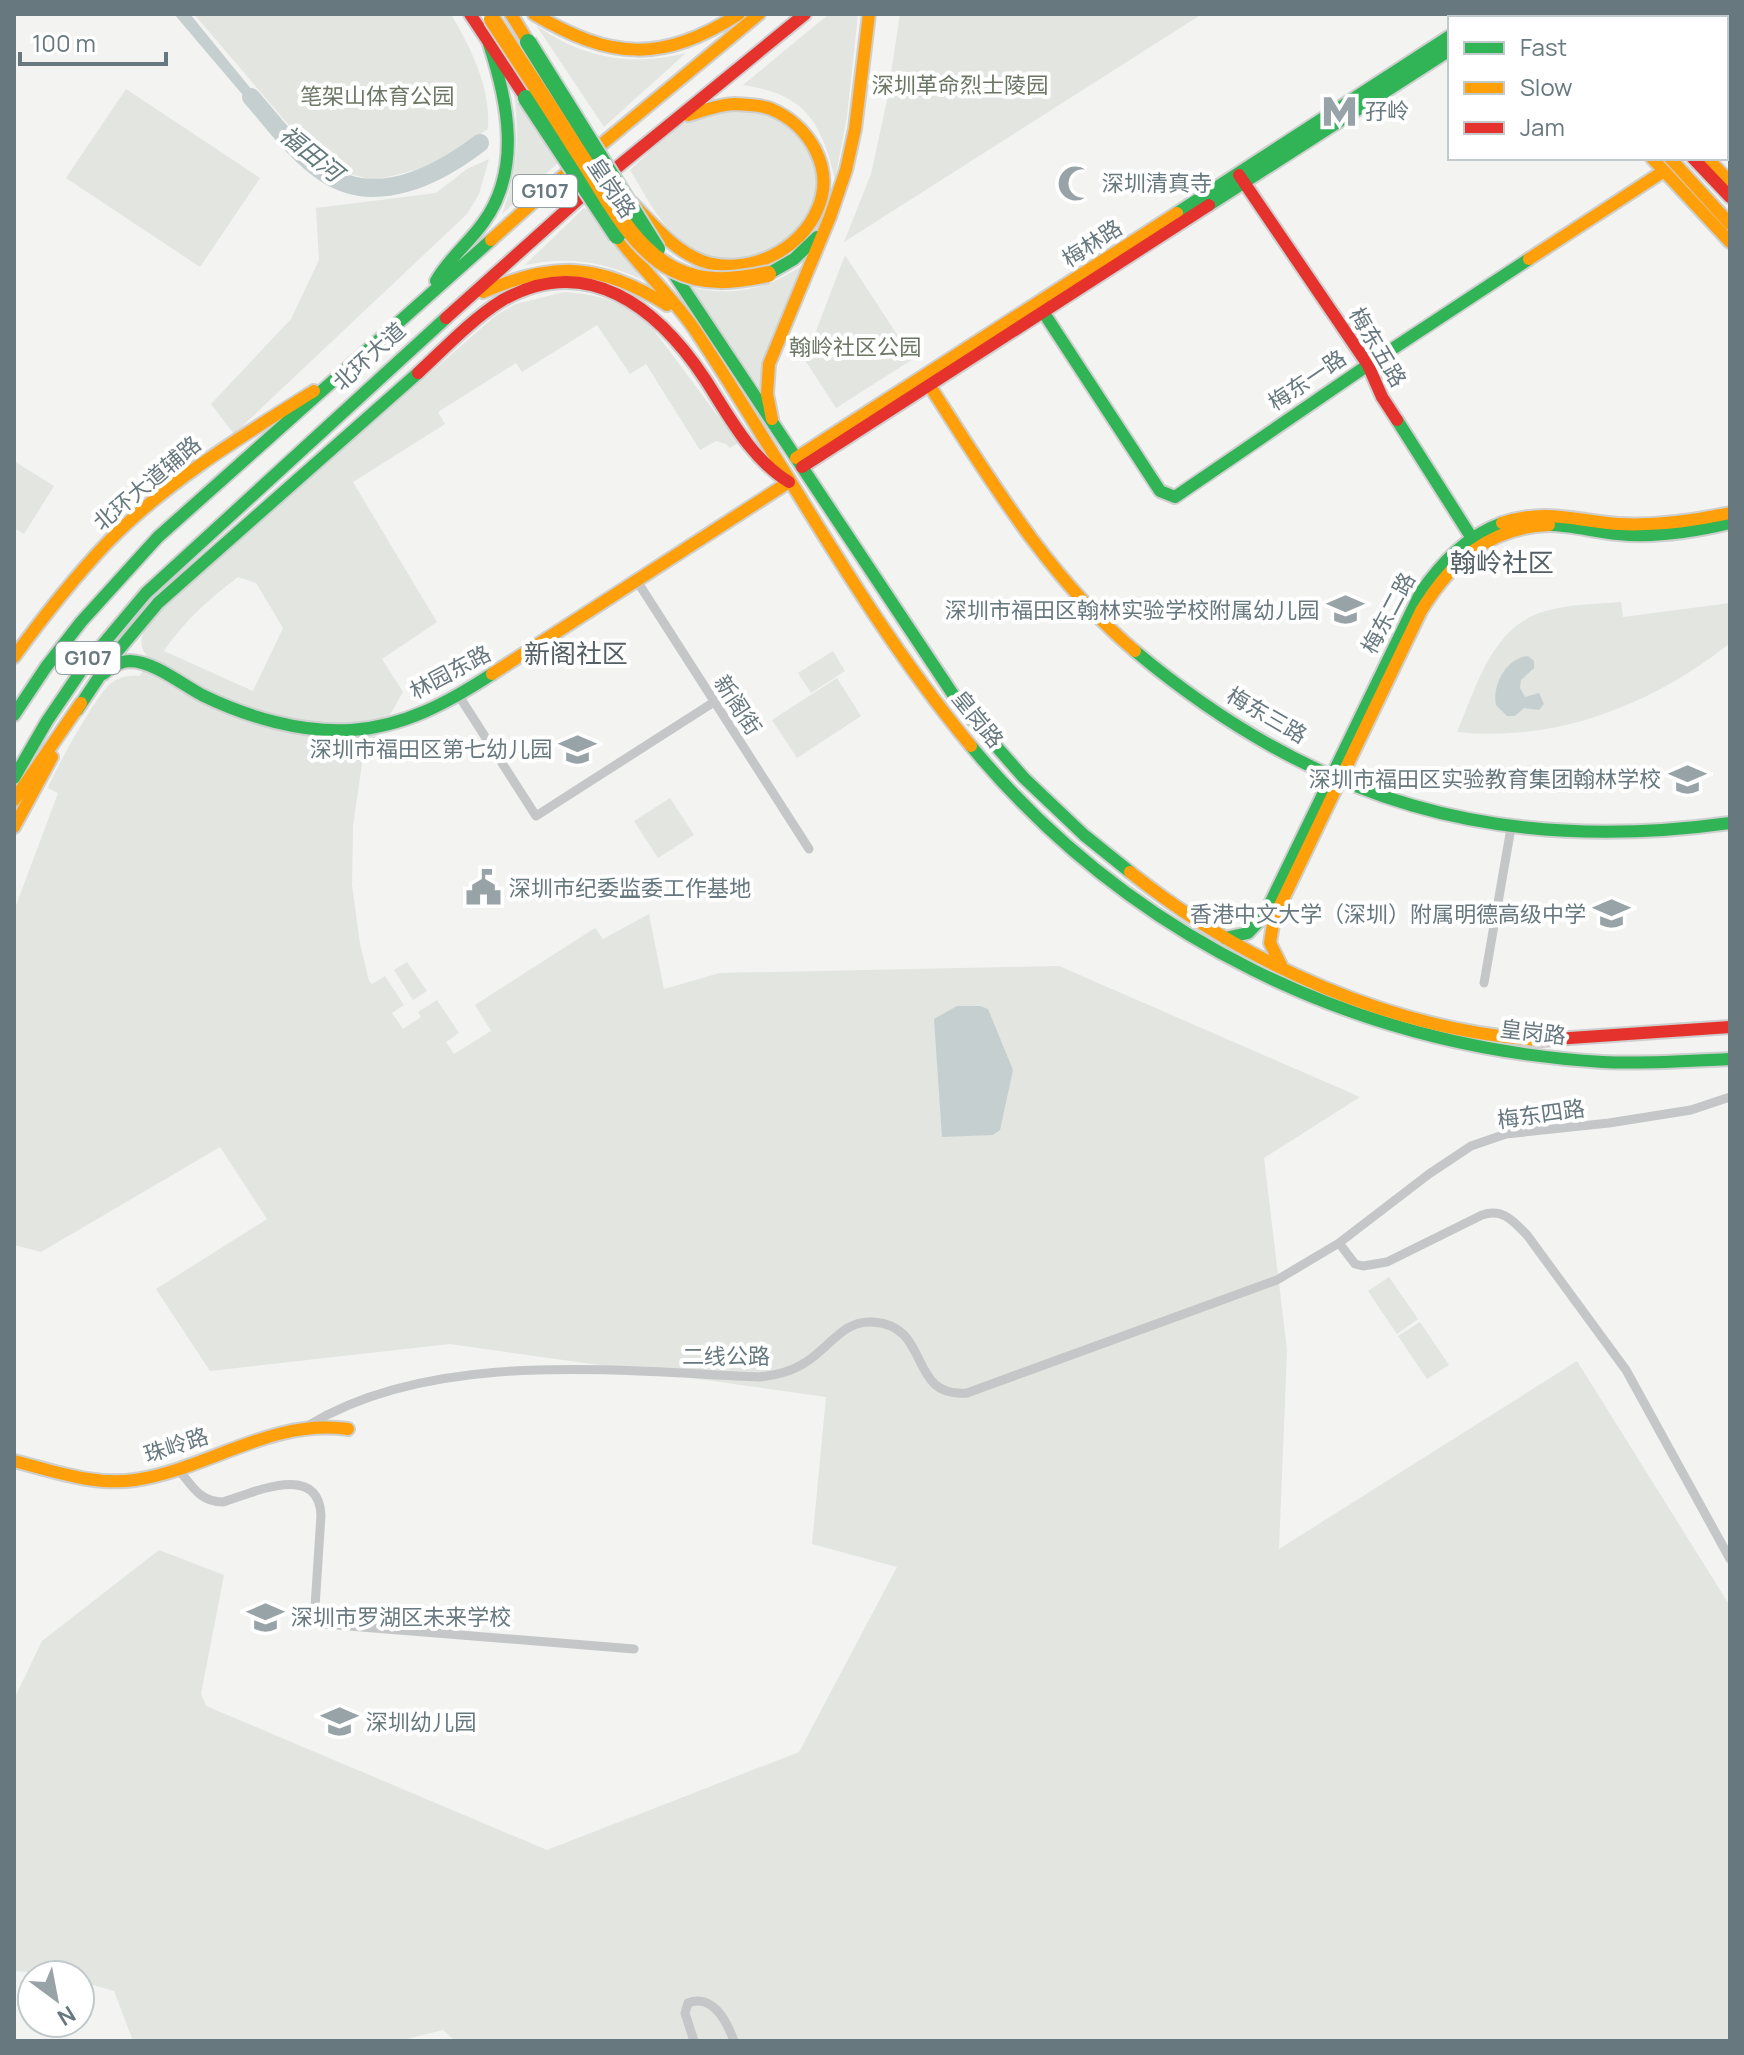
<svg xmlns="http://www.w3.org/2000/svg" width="1744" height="2055" viewBox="0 0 1744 2055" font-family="Manrope,'Noto Sans SC',sans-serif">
	<rect width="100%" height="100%" fill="#f3f3f2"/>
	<path fill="#e2e5e0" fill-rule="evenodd" d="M 194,14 L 451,14 C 471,49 491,87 488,129 L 431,166 L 376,180 L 340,172 L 298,136 Z
		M 829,14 L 858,14 L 847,117 L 835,179 C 821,121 805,94 743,85 Z
		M 900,14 L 1202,14 L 844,242 L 871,174 L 887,100 Z
		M 536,25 C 581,58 632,67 686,53 L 604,127 Z
		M 126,89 L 260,178 L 200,267 L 66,178 Z
		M 514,95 L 561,160 L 502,214 C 517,174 520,137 514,95 Z
		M 757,107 C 770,116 787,123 799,134 C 804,139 807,149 811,155 C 843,219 752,281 695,250 C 663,233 648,199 630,170 L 674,129 L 698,116 Z
		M 489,159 L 479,194 L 467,214 L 234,434 L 211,404 L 291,319 L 319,260 L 316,208 L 436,193 L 467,169 Z
		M 584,208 C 603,214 629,262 641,279 C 603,261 566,256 525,265 Z
		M 845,255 L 913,359 L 836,408 L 805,360 Z
		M 804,264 L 762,391 L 688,286 C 730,298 768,290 804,264 Z
		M 564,292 C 602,295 621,301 650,325 L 738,443 L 730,448 L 726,444 L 716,441 L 700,450 L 646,364 L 630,374 L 597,325 L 522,372 L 516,363 L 438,412 L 445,424 L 353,482 L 437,622 L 382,659 L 403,692 L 362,764 L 353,826 L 352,885 L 360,944 L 369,981 L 372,984 L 385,976 L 404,1005 L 392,1013 L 403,1029 L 421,1017 L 418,1012 L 437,1000 L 459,1033 L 446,1042 L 454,1054 L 491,1031 L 475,1005 L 595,928 L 603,939 L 649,914 L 664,989 L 720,973 L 1059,966 L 1360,1097 L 1264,1158 L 1287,1350 L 1279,1549 L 1577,1361 L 1730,1606 L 1730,2041 L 455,2041 L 443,2030 L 399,2041 L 133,2041 L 114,1991 L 80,1981 L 80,1975 L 14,1971 L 14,1699 L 42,1641 L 159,1550 L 224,1575 L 201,1694 L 206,1706 L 547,1850 L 799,1752 L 897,1567 L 812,1544 L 826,1397 L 450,1344 L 210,1371 L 156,1289 L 267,1219 L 220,1147 L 41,1252 L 14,1245 L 14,911 L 58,793 L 48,788 C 55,769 96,696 110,684 C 119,677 129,675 140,676 L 149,659 C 127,633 159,614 177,596 L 495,316 L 516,304 ZM 238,577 L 256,583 L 283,628 L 253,691 L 164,651 C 184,621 209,599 238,577 Z
		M 14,461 L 54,486 L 24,534 L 14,528 Z
		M 1621,602 L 1623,617 L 1730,603 L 1730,643 C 1654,704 1556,743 1457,732 C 1477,686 1492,625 1546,611 C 1570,604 1596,604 1621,602 Z
		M 833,651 L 845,671 L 811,693 L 798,673 Z
		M 837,678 L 861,716 L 797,758 L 772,720 Z
		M 670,798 L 694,835 L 658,858 L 634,821 Z
		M 407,962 L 427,991 L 413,1000 L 394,970 Z
		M 1389,1277 L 1418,1319 L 1397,1334 L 1368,1291 Z
		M 1420,1322 L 1449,1365 L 1427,1379 L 1398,1336 Z"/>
	<path fill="#c6cfd0" d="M 174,14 L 190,14 L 269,111 L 264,120 Z
		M 1528,656 L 1534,661 L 1534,668 L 1521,680 L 1520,688 L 1525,697 L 1539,693 L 1544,704 L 1539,710 L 1524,708 L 1515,716 L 1507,716 L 1496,705 C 1492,685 1506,658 1528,656 Z
		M 957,1006 L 980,1006 L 988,1009 L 1013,1070 L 1000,1130 L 993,1135 L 942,1137 L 934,1019 Z"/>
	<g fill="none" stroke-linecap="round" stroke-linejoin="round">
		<path stroke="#c6cfd0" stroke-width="18" d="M 251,97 C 273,122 295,153 323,172 C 375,208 437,176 480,143"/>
		<defs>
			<path id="fast" d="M 1515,14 L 1519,18
				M 1534,14 L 1538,18
				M 1556,14 L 1559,18
				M 1469,18 L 1471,14
				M 1209,205 L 1450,50
				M 1177,213 L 1450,36
				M 666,262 L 960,705 L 1024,778 L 1084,835 L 1130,872
				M 768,274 L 794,259 L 817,237
				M 436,281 C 449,258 468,244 483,223 C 522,170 508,102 489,44
				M 1038,304 L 1160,491 L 1175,497 L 1368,365 L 1529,259
				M 1397,420 L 1475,543
				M 1549,525 C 1572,525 1595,532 1618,534 C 1656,538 1693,532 1730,523
				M 1135,651 C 1315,802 1498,855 1730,823
				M 103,674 C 111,668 119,661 130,661 C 155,662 181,684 202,695 C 247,717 301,733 351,730 C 404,727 449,702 492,674
				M 77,710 L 111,659 L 158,603 L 418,373
				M 14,715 L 46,667 L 81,622 L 158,537 L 491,240
				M 971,746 C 1129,937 1355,1047 1603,1062 C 1645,1064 1688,1061 1730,1059
				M 14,778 L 47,721 L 83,668 L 146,593 L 446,318
				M 1225,938 L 1248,933 L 1264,916 L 1421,592 C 1442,562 1467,536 1502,523"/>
			<path id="slow" d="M 511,14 L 528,42
				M 534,14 C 612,60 662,63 739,14
				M 1572,14 L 1576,18
				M 1652,158 L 1730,242
				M 1670,158 L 1730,224
				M 1707,158 L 1730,182
				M 632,203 C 653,224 673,250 702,261 C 746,277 801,251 818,208 C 835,168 809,125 771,109 C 762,105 746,105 735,104 C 720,104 703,111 688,115
				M 617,236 C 641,269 672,296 695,330 C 787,468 864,617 971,746
				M 491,240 L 556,182 L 759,14
				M 1529,259 L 1664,171
				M 483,292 C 554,261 601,263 667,305
				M 924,377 C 987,474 1046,576 1135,651
				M 772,419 L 767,394 L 769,364 L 830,217 L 846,170 L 855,129 L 869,14
				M 796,458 L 1177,213
				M 1502,523 C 1549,508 1574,521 1619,524 C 1657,526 1693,521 1730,513
				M 14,657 C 43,617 73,579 107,543 C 166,482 242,436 314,391
				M 492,674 L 789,482
				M 14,800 L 81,703
				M 14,827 L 52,757
				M 1130,872 C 1245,964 1393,1031 1541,1040
				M 1281,965 L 1270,943 L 1274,918 L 1421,611 C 1451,562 1489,527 1549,525
				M 14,1461 C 53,1471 94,1486 135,1480 C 208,1469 272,1418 348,1429"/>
			<path id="jam" d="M 470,14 L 526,98
				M 1693,158 L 1730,197
				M 1239,175 L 1368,365 L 1382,397 L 1397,420
				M 446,318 L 582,196 L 805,14
				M 418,373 C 444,349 471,320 501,301 C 587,251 658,308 705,379 C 729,416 750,458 789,482
				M 802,467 L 1209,205
				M 1541,1040 L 1730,1027"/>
		</defs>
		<use href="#fast" stroke="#cecfcf" stroke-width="16"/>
		<use href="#slow" stroke="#cecfcf" stroke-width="16"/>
		<use href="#jam" stroke="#cecfcf" stroke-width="16"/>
		<path stroke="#c4c6c7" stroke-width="9" d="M 637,581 L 809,849
			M 459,696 L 536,816 L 714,702
			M 1484,983 L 1511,828
			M 1339,1243 L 1355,1264 L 1363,1266 L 1387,1262 L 1482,1215 C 1503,1208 1513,1221 1527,1235 L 1626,1370 L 1730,1559
			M 309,1425 C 435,1349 618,1371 759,1377 C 776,1375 791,1372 806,1362 C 829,1348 843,1320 872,1322 C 933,1325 906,1398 967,1393 L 1277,1280 L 1339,1243 L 1429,1174 L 1471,1146 L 1506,1134 L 1609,1123 L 1691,1110 L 1730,1097
			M 179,1470 C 192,1486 200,1502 223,1502 C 253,1493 318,1461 321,1515 L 315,1607 L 318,1619 L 324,1624 L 634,1649
			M 694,2041 L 685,2013 L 688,2003 C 713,1993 727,2022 734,2041"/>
		<use href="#fast" stroke="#30b455" stroke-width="12"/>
		<use href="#slow" stroke="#ff9f0a" stroke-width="12"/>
		<use href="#jam" stroke="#e5322d" stroke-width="12"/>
		<defs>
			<path id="fast-bridge" d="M 528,42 L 657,249
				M 526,98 L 617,236"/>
			<path id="slow-bridge" d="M 492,19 C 521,63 550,107 578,152 C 605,192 629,246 673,269 C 704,285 736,281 768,274"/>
		</defs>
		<use href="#fast-bridge" stroke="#cfd0d0" stroke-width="20" stroke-linecap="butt"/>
		<use href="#slow-bridge" stroke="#cfd0d0" stroke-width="20" stroke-linecap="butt"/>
		<use href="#fast-bridge" stroke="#30b455" stroke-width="16"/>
		<use href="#slow-bridge" stroke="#ff9f0a" stroke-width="16"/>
	</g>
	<defs>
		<symbol id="metro-bare" viewBox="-9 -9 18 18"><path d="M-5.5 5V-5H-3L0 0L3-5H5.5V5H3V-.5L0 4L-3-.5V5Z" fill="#98a3a7" stroke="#fff" stroke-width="2.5" paint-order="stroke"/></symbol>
		<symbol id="mosque-bare" viewBox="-9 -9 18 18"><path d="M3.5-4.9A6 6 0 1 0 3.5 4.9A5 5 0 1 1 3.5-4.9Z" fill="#98a3a7" stroke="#fff" stroke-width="2.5" paint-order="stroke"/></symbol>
		<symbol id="school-bare" viewBox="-9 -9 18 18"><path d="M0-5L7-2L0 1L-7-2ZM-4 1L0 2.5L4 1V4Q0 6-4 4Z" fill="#98a3a7" stroke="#fff" stroke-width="2.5" paint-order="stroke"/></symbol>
		<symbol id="civic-bare" viewBox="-9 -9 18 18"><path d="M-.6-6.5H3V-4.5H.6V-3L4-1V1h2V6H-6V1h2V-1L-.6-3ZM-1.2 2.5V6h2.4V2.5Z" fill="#98a3a7" stroke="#fff" stroke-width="2.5" paint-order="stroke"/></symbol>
	</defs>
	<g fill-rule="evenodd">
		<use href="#metro-bare" x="1314" y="86" width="51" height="51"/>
		<use href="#mosque-bare" x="1050" y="158" width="51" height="51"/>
		<use href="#school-bare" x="1320" y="584" width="51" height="51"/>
		<use href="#school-bare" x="552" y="724" width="51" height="51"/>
		<use href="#school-bare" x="1662" y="754" width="51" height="51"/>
		<use href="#civic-bare" x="458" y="862" width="51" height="51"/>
		<use href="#school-bare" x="1586" y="888" width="51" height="51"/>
		<use href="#school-bare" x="240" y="1592" width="51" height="51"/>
		<use href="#school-bare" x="314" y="1696" width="51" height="51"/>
	</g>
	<g text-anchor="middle" stroke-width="8" stroke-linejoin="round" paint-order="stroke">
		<g fill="#fff" stroke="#95a0a5" stroke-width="2">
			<rect x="513" y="175" width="64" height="32" rx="6"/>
			<rect x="56" y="642" width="64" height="32" rx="6"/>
		</g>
		<g font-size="20" font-weight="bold" fill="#67787f">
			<text x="545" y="198">G107</text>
			<text x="88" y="665">G107</text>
		</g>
		<g font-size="22" fill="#6c7765" stroke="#fff">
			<text x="960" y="93">深圳革命烈士陵园</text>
			<text x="377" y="104">笔架山体育公园</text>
			<text x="855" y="355">翰岭社区公园</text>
		</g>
		<g font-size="22" fill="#67787f" stroke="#fff" text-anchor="start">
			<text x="1365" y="119">孖岭</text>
			<text x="1102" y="191">深圳清真寺</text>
			<text x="1319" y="618" text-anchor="end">深圳市福田区翰林实验学校附属幼儿园</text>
			<text x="552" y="757" text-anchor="end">深圳市福田区第七幼儿园</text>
			<text x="1661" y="787" text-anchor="end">深圳市福田区实验教育集团翰林学校</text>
			<text x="509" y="896">深圳市纪委监委工作基地</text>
			<text x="1586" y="922" text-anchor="end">香港中文大学（深圳）附属明德高级中学</text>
			<text x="291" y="1625">深圳市罗湖区未来学校</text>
			<text x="366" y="1730">深圳幼儿园</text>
		</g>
		<g font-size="22" fill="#67787f" stroke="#fff">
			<text transform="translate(612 188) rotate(56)" y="8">皇岗路</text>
			<text transform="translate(1092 243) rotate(-33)" y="8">梅林路</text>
			<text transform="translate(1378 347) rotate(59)" y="8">梅东五路</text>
			<text transform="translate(369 356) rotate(-42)" y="8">北环大道</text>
			<text transform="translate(1307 380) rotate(-34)" y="8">梅东一路</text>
			<text transform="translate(147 483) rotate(-40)" y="8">北环大道辅路</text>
			<text transform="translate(1388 613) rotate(-62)" y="8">梅东二路</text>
			<text transform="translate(450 672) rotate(-28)" y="8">林园东路</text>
			<text transform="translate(738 705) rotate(57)" y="8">新阁街</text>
			<text transform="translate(1267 715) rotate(30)" y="8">梅东三路</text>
			<text transform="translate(978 719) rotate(51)" y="8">皇岗路</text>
			<text transform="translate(1533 1032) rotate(7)" y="8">皇岗路</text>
			<text transform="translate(1541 1114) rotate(-8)" y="8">梅东四路</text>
			<text x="726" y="1364">二线公路</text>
			<text transform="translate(176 1445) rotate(-18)" y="8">珠岭路</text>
		</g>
		<g font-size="24" font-style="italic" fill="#63797b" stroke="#fff">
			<text transform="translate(311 154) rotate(39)" y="8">福田河</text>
		</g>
		<g font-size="26" fill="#546065" stroke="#fff">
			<text x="1502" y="572">翰岭社区</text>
			<text x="576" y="663">新阁社区</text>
		</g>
	</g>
	<rect width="1744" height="2055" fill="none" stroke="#67787f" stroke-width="32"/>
	<rect x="1448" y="16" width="280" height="144" fill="#ffffff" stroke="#c2c9cc" stroke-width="2"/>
	<rect x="1464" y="42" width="40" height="12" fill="#30b455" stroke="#c2c9cc" stroke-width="2"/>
	<text x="1520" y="56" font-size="24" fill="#67787f">Fast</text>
	<rect x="1464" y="82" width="40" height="12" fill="#ff9f0a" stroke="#c2c9cc" stroke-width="2"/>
	<text x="1520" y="96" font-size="24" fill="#67787f">Slow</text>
	<rect x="1464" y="122" width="40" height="12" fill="#e5322d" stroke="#c2c9cc" stroke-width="2"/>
	<text x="1520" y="136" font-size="24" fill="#67787f">Jam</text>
	<g transform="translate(56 1999) rotate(148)"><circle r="38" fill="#ffffff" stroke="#c2c9cc" stroke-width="2"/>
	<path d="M0-6L14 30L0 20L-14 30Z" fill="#98a3a7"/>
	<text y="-12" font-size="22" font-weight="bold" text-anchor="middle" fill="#67787f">N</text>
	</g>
	<path d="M20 52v12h146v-12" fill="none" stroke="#67787f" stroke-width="4"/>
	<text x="32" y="52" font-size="24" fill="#67787f" stroke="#ffffff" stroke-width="6" paint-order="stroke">100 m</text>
</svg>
